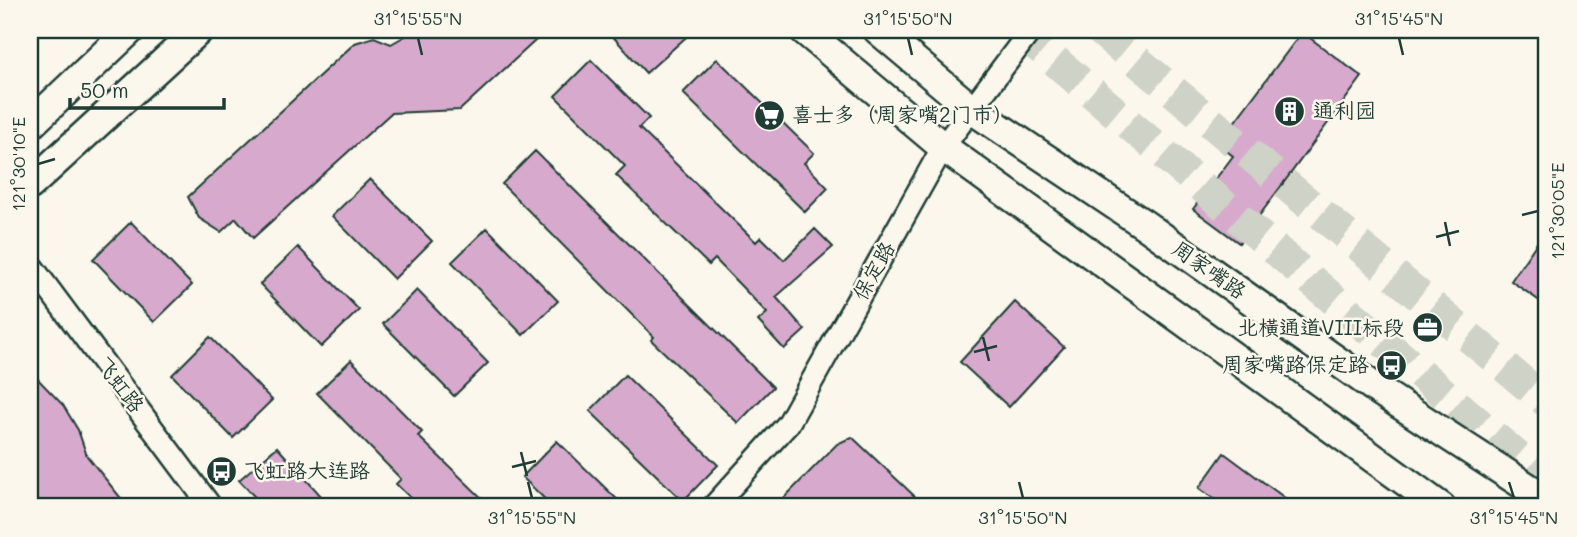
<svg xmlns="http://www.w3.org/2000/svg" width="1577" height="537" viewBox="0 0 1577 537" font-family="Mali,'LXGW WenKai TC',sans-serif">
	<rect width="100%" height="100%" fill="#fbf7ec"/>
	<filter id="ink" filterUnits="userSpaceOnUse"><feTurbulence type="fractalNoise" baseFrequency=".0143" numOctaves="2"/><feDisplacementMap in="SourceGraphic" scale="14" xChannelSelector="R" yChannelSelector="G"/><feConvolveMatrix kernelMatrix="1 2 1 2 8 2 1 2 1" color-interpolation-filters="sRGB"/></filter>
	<g filter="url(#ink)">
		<path fill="#d7aacd" stroke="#1f3d34" stroke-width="2" d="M 416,30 L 547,30 L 460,110 L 391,113 L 253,238 L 236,218 L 221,232 L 199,218 L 188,197 L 355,43 L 374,37 L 391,44 Z
			M 607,30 L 694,30 L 646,73 Z
			M 1302,32 L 1362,77 L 1239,243 L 1193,209 L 1233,156 L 1218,144 Z
			M 717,59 L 814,153 L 804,163 L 828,188 L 805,212 L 683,93 Z
			M 591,60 L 649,118 L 639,128 L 756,242 L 761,237 L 784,260 L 815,229 L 833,247 L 776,297 L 805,330 L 784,349 L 758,321 L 767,313 L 715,259 L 709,265 L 616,175 L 625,166 L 555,96 Z
			M 535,151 L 773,387 L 738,423 L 651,340 L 654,337 L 502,184 Z
			M 370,179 L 432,241 L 394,279 L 332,216 Z
			M 131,222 L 192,285 L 154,322 L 93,259 Z
			M 487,228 L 558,301 L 523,335 L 452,262 Z
			M 1547,228 L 1547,306 L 1511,281 Z
			M 298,247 L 359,310 L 321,347 L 260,284 Z
			M 417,290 L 488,363 L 454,396 L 383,324 Z
			M 1015,302 L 1064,347 L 1009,407 L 960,362 Z
			M 210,337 L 272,400 L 233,438 L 172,375 Z
			M 351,360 L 422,432 L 418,436 L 491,507 L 420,507 L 396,484 L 401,479 L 317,393 Z
			M 30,371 L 63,405 L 78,430 L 87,456 L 128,507 L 30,507 Z
			M 625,375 L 718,465 L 683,501 L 590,411 Z
			M 852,437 L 926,507 L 775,507 L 837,444 Z
			M 557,441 L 625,507 L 553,507 L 522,477 Z
			M 277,447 L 331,507 L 264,507 L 239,480 Z
			M 1224,453 L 1297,507 L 1225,507 L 1199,488 Z"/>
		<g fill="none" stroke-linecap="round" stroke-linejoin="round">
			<path stroke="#cfd2c7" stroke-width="32" stroke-dasharray="32 16" stroke-linecap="butt" d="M 1019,30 L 1547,482
				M 1100,30 L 1547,402"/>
			<defs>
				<path id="minor" d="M 30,264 L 211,507
					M 713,507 L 788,424 L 943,147 L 1031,30"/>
				<path id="major" d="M 804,30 L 943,147 L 1441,507
					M 878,30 L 973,110 L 1145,225 L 1381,392 L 1547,500
					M 30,125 L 130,30
					M 30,185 L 199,30"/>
			</defs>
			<use href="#minor" stroke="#1f3d34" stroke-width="26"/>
			<use href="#major" stroke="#1f3d34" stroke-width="33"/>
			<use href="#minor" stroke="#fbf7ec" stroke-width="21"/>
			<use href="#major" stroke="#fbf7ec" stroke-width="28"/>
		</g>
	</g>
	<path fill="none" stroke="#1f3d34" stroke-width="2.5" d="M 418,38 L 422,55M 908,38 L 912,55M 1399,38 L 1403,55M 38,164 L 55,159M 1522,215 L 1538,211M 1445,222 L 1450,246M 1436,237 L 1459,231M 983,337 L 989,361M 974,352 L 997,346M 521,452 L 527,476M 512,467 L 536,461M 528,482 L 532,498M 1019,482 L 1023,498M 1509,482 L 1514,498"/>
	<defs>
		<symbol id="building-disc" viewBox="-11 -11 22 22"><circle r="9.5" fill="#1f3d34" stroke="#fbf7ec"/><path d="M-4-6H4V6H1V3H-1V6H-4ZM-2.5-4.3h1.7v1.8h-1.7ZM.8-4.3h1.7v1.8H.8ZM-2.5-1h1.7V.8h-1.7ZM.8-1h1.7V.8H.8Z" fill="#fff"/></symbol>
		<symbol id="supermarket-disc" viewBox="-11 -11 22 22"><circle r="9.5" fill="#1f3d34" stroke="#fbf7ec"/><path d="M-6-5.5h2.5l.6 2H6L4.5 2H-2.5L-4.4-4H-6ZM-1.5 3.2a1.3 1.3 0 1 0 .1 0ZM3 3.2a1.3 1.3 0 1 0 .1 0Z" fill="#fff"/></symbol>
		<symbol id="office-disc" viewBox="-11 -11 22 22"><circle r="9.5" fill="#1f3d34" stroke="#fbf7ec"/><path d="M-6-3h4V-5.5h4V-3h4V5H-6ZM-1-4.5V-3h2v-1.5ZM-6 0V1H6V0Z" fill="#fff"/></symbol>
		<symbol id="bus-disc" viewBox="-11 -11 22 22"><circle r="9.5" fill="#1f3d34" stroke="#fbf7ec"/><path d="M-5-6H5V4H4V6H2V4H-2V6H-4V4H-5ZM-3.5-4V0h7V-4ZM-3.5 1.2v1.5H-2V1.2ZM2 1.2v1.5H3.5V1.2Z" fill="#fff"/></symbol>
	</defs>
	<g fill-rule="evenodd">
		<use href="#building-disc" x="1272" y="94" width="35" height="35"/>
		<use href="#supermarket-disc" x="752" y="98" width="35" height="35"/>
		<use href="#office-disc" x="1410" y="310" width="35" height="35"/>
		<use href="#bus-disc" x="1374" y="348" width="35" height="35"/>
		<use href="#bus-disc" x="204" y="454" width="35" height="35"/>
	</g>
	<g text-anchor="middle" stroke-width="5" stroke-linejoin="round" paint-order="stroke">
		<g font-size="21" fill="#1f3d34" stroke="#fbf7ec" text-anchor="start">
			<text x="1313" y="118">通利园</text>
			<text x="792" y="122">喜士多（周家嘴2门市）</text>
			<text x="1404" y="335" text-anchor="end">北横通道VIII标段</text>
			<text x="1369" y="372" text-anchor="end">周家嘴路保定路</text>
			<text x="244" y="478">飞虹路大连路</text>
		</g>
		<g font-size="21" fill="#1f3d34" stroke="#fbf7ec">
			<text transform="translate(1209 270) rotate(35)" y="7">周家嘴路</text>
			<text transform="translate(874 271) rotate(-61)" y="7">保定路</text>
			<text transform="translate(120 385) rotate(53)" y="7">飞虹路</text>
		</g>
	</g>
	<rect width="1577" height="537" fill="none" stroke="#fbf7ec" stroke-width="77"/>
	<path d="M70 98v10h154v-10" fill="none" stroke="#1f3d34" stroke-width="3.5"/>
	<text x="80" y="98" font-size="21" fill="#1f3d34" stroke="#fbf7ec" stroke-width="5" paint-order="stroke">50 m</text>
	<rect x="38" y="38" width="1500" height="460" fill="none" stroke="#1f3d34" stroke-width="2.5"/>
	<g font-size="18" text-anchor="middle" fill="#1f3d34">
		<text x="418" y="25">31°15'55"N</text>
		<text x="908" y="25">31°15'50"N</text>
		<text x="1399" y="25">31°15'45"N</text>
		<text transform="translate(19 164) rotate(-90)" y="6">121°30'10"E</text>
		<text transform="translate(1558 211) rotate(-90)" y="6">121°30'05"E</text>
		<text x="532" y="524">31°15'55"N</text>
		<text x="1023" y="524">31°15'50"N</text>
		<text x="1514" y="524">31°15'45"N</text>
	</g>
</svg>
